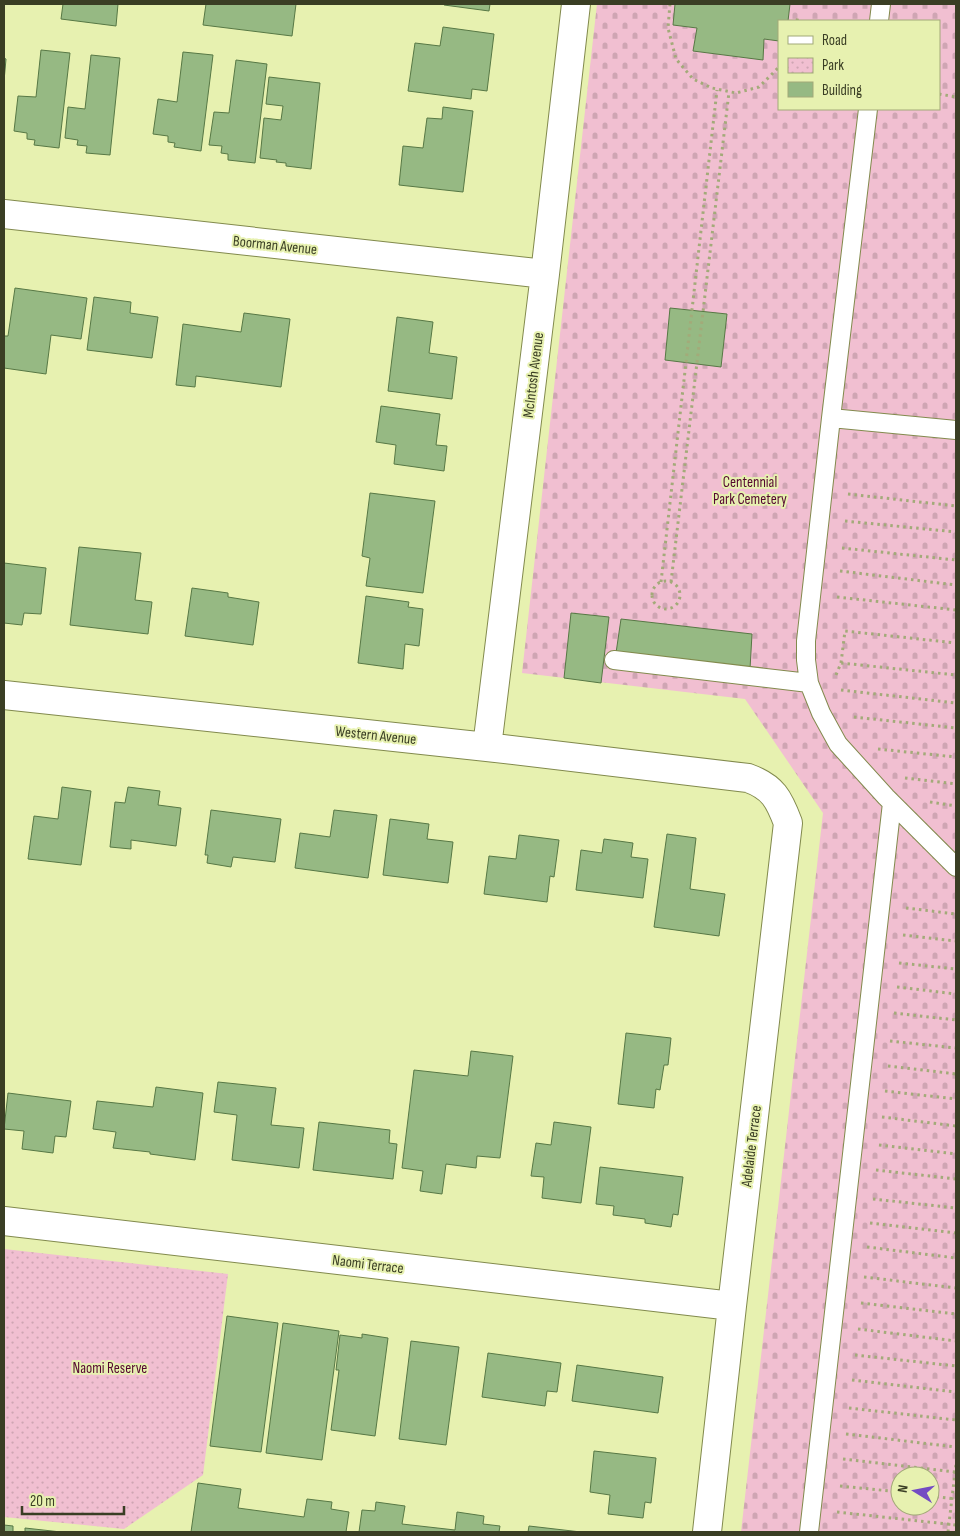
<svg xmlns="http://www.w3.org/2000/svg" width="960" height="1536" viewBox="0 0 960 1536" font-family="'Sofia Sans Condensed',sans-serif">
	<defs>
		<pattern id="cemetery-stones" width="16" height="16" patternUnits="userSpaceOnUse" patternTransform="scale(1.25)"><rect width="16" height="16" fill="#f1bfd1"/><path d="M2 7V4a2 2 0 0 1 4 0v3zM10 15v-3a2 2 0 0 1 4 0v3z" fill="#cfa5b3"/></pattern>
		<pattern id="park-dots" width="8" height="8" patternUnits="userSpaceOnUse" patternTransform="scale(1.25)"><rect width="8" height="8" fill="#f1bfd1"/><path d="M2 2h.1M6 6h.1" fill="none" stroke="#cfa5b3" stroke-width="1.8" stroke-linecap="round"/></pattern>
	</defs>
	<rect width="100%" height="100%" fill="#e7f1b0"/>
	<path fill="url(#cemetery-stones)" fill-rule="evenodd" d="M 597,4 L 956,4 L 956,1532 L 741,1532 L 823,813 L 745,699 L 522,673 ZM 779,21 L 939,21 L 939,109 L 779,109 ZM 900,1476 L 930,1476 L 930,1506 L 900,1506 Z"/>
	<path fill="url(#park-dots)" d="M 4,1249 L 228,1274 L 203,1475 L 124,1529 L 4,1517 Z"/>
	<path fill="#96b983" stroke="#577845" d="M 63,4 L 118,4 L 116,26 L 61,19 Z
		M 206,4 L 296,4 L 292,36 L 203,25 Z
		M 444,4 L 490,4 L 489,11 L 444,5 Z
		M 675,4 L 790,4 L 788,21 L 779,21 L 779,41 L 764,39 L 763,60 L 693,51 L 697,28 L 673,25 Z
		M 443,27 L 494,34 L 487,91 L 472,89 L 471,99 L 408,91 L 415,43 L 440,46 Z
		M 41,50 L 70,53 L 59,148 L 34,145 L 35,140 L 27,139 L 27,133 L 14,131 L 18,96 L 36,97 Z
		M 183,52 L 213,55 L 201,151 L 174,147 L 175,143 L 168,142 L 168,136 L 153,134 L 158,99 L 177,102 Z
		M 91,55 L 120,58 L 110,155 L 86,153 L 87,146 L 77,145 L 78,140 L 65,138 L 68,107 L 85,109 Z
		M 4,58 L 6,59 L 4,81 Z
		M 236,60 L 267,64 L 255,163 L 228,160 L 228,154 L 221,153 L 222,146 L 209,145 L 214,112 L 229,113 Z
		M 269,77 L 320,83 L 311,169 L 286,166 L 286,163 L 276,162 L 277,160 L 260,158 L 264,118 L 281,120 L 283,106 L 266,104 Z
		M 443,107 L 473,111 L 463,192 L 399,185 L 403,146 L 423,148 L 427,118 L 442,119 Z
		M 15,288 L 87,298 L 81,339 L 51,335 L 46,374 L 4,368 L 4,336 L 8,336 Z
		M 94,297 L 131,302 L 130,313 L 158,317 L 152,358 L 87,350 Z
		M 670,308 L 727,314 L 721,367 L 665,360 Z
		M 244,313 L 290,319 L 281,387 L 196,376 L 195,387 L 176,385 L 183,324 L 241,332 Z
		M 397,317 L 433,322 L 429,353 L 457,357 L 452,399 L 388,391 Z
		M 381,406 L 440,414 L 436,445 L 447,446 L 444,471 L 394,464 L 396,445 L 376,442 Z
		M 370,493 L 435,501 L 423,593 L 366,586 L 370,558 L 362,556 Z
		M 79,547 L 141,553 L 135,600 L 152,602 L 148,634 L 70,625 Z
		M 4,563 L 46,568 L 41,614 L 24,613 L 22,625 L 4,623 Z
		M 192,588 L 228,593 L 228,597 L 259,602 L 253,645 L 185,636 Z
		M 366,596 L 409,602 L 408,607 L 423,609 L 419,646 L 405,644 L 403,669 L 358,663 Z
		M 571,613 L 609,617 L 601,683 L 564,678 Z
		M 621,619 L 752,634 L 750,669 L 616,653 Z
		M 62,787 L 91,791 L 81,865 L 28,859 L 34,816 L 58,819 Z
		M 128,787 L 160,791 L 158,805 L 181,808 L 176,846 L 131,840 L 131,849 L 110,847 L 115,802 L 125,803 Z
		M 211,810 L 281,819 L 275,862 L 233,857 L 231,867 L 207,863 L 208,855 L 205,855 Z
		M 334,810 L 377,815 L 368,878 L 295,868 L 300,833 L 330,837 Z
		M 390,819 L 429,824 L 427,839 L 453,842 L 448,883 L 383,875 Z
		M 667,834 L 696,838 L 690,889 L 725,894 L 719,936 L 654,927 Z
		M 519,835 L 559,840 L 554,877 L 550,876 L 547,902 L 484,894 L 489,856 L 516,859 Z
		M 604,839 L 633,843 L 631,857 L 648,859 L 643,898 L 576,890 L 581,850 L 602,853 Z
		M 626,1033 L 671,1038 L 668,1065 L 664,1065 L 660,1090 L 656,1089 L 654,1108 L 618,1104 Z
		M 471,1051 L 513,1056 L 500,1158 L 477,1156 L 476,1168 L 446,1164 L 442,1194 L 420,1191 L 423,1171 L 402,1168 L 414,1070 L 468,1076 Z
		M 218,1082 L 276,1088 L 271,1125 L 304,1128 L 299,1168 L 232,1160 L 237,1115 L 214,1112 Z
		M 156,1087 L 203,1093 L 195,1160 L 150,1154 L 150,1152 L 113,1148 L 116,1132 L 93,1129 L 97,1101 L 153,1107 Z
		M 8,1093 L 71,1101 L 66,1137 L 55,1136 L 53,1153 L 22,1149 L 24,1131 L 4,1129 Z
		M 319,1122 L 390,1130 L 389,1143 L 397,1144 L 393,1179 L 313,1170 Z
		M 554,1122 L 591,1127 L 581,1203 L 542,1198 L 544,1177 L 531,1176 L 536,1143 L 551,1145 Z
		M 600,1167 L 683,1177 L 678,1215 L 673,1214 L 671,1227 L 645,1223 L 645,1219 L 613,1215 L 614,1206 L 596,1204 Z
		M 227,1316 L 278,1323 L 261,1452 L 210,1446 Z
		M 283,1323 L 339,1331 L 322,1460 L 266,1453 Z
		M 362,1334 L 388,1338 L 375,1436 L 331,1430 L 339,1370 L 336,1370 L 340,1335 L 362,1338 Z
		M 411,1341 L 459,1347 L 446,1445 L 399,1439 Z
		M 488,1353 L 561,1363 L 557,1392 L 547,1391 L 545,1406 L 482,1397 Z
		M 577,1365 L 663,1377 L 658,1413 L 572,1401 Z
		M 594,1451 L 656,1458 L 651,1503 L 645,1502 L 643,1518 L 608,1514 L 610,1495 L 590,1492 Z
		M 198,1483 L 241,1489 L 238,1508 L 304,1517 L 307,1499 L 332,1502 L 331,1509 L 349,1512 L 346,1532 L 191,1532 Z
		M 376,1502 L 405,1506 L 402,1524 L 455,1530 L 457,1512 L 484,1516 L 483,1524 L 500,1526 L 499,1532 L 359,1532 L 362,1510 L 375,1511 Z
		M 4,1525 L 13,1526 L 13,1532 L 4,1532 Z
		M 529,1526 L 581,1532 L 528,1532 Z
		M 25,1528 L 61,1532 L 25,1532 Z"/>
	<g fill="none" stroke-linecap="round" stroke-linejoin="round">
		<defs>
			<path id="lane" d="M 879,21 L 881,4
				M 868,109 L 831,418 L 806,641 L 806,660 L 809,683 L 821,713 L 838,744 L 886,797 L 956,867
				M 831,418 L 956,430
				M 614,660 L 809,683
				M 809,1532 L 892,803"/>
			<path id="street" d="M 4,214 L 545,274
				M 4,695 L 487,747 L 748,778 C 773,787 779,799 788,823 L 732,1306 L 707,1532
				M 487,747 L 545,274 L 576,4
				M 4,1221 L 732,1306"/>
		</defs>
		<use href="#lane" stroke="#828a4d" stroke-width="20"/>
		<use href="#street" stroke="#828a4d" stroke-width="30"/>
		<path stroke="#a3aa79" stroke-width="3" stroke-dasharray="2.5 4" stroke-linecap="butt" d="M 670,4 L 668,28 L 676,59 L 693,79 L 712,88 L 736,93 L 759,87 L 779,67
			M 797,21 L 798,15
			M 939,94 L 956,97
			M 848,494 L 956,506
			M 845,521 L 956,532
			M 842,548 L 956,560
			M 840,571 L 956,585
			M652 595a14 14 0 1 1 28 0a14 14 0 1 1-28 0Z
			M 661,582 L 717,90
			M 671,582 L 729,92
			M 837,597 L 956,610
			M 841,663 L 956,675
			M 836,675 L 841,663 L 845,631 L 956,643
			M 841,690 L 956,703
			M 854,717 L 956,728
			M 878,749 L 956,757
			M 905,778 L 956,784
			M 930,802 L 956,806
			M 906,908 L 956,914
			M 903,935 L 956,941
			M 899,963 L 956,969
			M 897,987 L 956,994
			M 894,1013 L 956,1020
			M 890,1041 L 956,1048
			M 888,1066 L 956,1074
			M 885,1091 L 956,1099
			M 882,1117 L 956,1126
			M 879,1145 L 956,1154
			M 876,1170 L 956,1179
			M 873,1199 L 956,1208
			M 870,1223 L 956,1233
			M 867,1247 L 956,1258
			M 864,1277 L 956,1288
			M 861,1303 L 956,1314
			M 858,1329 L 956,1341
			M 855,1355 L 956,1366
			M 852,1380 L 956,1392
			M 849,1408 L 956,1420
			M 846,1434 L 956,1447
			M 843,1459 L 956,1472
			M 840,1486 L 900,1492
			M 930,1496 L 956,1499
			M 837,1512 L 956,1525
			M 948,1532 L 956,1464"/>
		<use href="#lane" stroke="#fff" stroke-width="18"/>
		<use href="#street" stroke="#fff" stroke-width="28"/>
	</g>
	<g text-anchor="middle" stroke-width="4" stroke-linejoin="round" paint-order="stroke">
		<g font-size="15" fill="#3a3e24" stroke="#e7f1b0">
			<text transform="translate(275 245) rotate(6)" y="5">Boorman Avenue</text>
			<text transform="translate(533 375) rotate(-83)" y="5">McIntosh Avenue</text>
			<text transform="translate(376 735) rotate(6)" y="5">Western Avenue</text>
			<text transform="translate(751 1146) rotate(-83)" y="5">Adelaide Terrace</text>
			<text transform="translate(368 1264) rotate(7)" y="5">Naomi Terrace</text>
		</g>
		<g font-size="15" fill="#550730" stroke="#e7f1b0">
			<text x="750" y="487">Centennial<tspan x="750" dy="17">Park Cemetery</tspan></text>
			<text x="110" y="1373">Naomi Reserve</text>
		</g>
	</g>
	<rect width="960" height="1536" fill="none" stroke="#3a3e24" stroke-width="10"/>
	<rect x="778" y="20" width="162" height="90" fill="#e7f1b0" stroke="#a2a978"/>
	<rect x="788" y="36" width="25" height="8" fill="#ffffff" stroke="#a2a978"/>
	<text x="822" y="45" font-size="15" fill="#3a3e24">Road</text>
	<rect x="788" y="58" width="25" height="15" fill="url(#park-dots)" stroke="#a2a978"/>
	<text x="822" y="70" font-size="15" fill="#3a3e24">Park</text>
	<rect x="788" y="82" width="25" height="15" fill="#96b983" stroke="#a2a978"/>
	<text x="822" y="95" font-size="15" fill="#3a3e24">Building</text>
	<g transform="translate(915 1491) rotate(280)"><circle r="24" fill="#e7f1b0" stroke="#a2a978"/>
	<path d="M0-4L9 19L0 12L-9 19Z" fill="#744bc3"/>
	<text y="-8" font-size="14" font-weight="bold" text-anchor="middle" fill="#3a3e24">N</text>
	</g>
	<path d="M22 1506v8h102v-8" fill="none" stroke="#3a3e24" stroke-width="2.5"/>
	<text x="30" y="1506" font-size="15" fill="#3a3e24" stroke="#e7f1b0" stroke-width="4" paint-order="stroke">20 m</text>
</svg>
